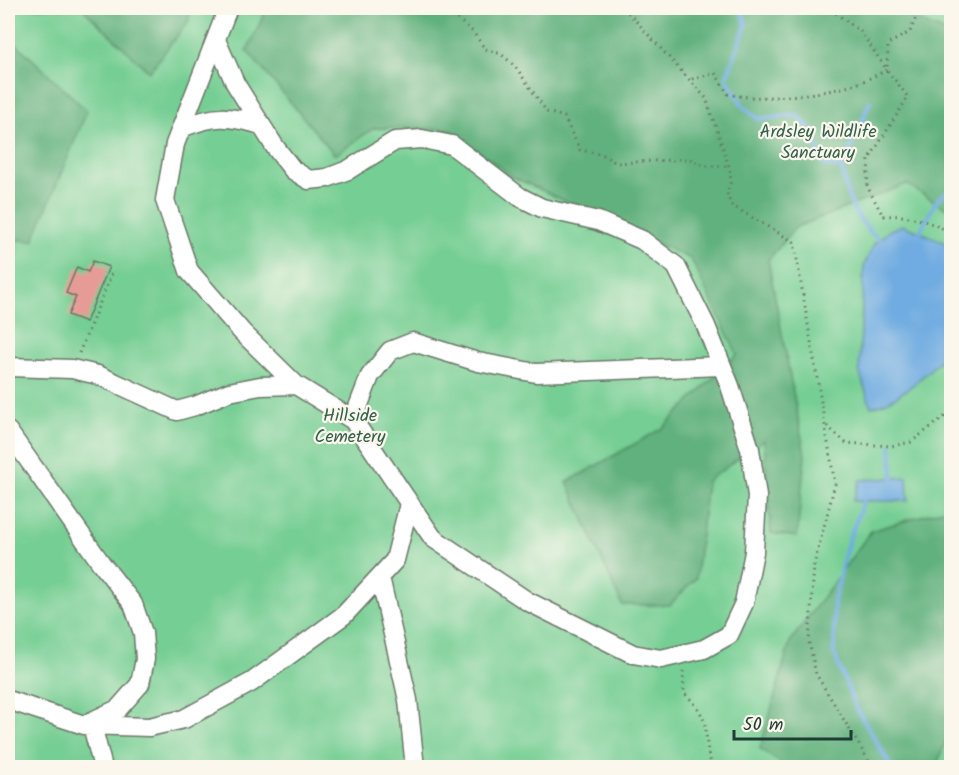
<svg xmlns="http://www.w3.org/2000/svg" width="959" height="775" viewBox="0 0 959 775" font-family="Kalam,sans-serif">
	<rect width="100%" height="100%" fill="#fbf7ec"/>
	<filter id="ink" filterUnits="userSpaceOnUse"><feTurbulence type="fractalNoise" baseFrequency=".0167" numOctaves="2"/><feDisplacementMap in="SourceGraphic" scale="12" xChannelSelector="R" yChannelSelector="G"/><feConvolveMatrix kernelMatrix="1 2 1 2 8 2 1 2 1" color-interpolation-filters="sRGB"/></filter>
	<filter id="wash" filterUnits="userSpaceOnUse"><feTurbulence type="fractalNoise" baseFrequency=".008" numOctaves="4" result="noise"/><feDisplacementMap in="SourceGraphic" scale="24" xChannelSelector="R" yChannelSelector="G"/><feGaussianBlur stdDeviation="1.35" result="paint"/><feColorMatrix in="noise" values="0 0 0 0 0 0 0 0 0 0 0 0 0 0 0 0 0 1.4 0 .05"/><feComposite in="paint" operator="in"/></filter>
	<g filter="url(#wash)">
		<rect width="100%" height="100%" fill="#f4e1c7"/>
		<path fill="#75ce93" stroke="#4a8664" stroke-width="1.5" d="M 8,8 L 934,8 L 951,14 L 952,755 L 947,767 L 8,767 Z"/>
		<path fill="#60b17d" stroke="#407758" stroke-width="1.5" d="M 82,8 L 191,8 L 188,22 L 149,72 Z
			M 267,8 L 888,8 L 951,34 L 951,212 L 907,184 L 796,227 L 768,260 L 805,455 L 797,537 L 771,533 L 764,440 L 707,481 L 696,578 L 670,605 L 622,605 L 567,482 L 663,428 L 737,354 L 691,259 L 513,177 L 449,129 L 374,128 L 335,155 L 247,51 Z
			M 8,36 L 87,111 L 33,241 L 8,239 Z
			M 951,507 L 951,728 L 936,767 L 787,767 L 760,749 L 790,642 L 871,531 Z"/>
		<path fill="#6face1" stroke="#47748a" stroke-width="1.5" d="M 902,225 L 942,241 L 951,248 L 951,350 C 930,369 899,403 871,407 L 859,371 L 864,266 L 874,244 L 890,230 Z
			M 907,477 L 908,501 L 853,501 L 860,480 Z"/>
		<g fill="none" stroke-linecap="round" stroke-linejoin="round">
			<path stroke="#6face1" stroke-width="4.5" d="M 741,8 L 746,25 L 726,78 L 744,107 L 758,119 L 797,115 L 809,128 L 824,165 L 842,168 C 847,201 854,217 879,240
				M 842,168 L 870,102
				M 919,233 L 937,200 L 952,188
				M 891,446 L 893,478
				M 865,497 L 848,542 L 834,600 L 834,654 L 855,706 L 892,768"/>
		</g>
		<g id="blocks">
			<path fill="#e69b97" d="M 93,261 L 109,267 L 86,322 L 68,315 L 76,297 L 66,293 L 77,267 L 88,272 Z"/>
		</g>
	</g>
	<g filter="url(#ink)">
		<use href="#blocks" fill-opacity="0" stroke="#6a7667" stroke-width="1.5"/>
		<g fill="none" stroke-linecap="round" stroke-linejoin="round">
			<defs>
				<path id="minor" d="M 216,40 L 235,83 L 275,147 L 293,170 L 309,180 L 327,178 L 348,170 L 395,141 L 422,139 L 452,145 L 520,197 L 542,208 L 598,221 L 642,240 L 676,266 L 706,326 L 730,386 L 750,449 L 757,496 L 754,552 L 744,603 L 729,635 L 704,649 L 661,659 L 633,654 L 527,601 L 433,538 L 353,420 L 296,385 L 242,332 L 189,271 L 165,200 L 175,144 L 228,8
					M 181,128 C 215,115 226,115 261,125
					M 8,367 L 72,369 L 98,375 L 177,411 L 195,406 L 229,392 L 260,386 L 296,385
					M 353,420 L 370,376 L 390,351 L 413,342 L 478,362 L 536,373 L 722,366
					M 8,431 L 101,563 L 133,604 L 143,633 L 145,659 L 140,684 L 118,709 L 88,723
					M 380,577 L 408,700 L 415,768
					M 8,700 L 84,725 L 149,727 L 184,719 L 252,682 L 344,615 L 395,560 L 409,504
					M 92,725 L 103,768"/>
			</defs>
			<use href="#minor" stroke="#6a7667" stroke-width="21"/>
			<path stroke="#6a7667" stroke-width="3" stroke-dasharray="1.5 4.5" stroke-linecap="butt" d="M 454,8 L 455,17 L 473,32 L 485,49 L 501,54 L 515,66 L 547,112 L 564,117 L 580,150 L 604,155 L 616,163 L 690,159 L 704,166 L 729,166
				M 624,8 L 706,98 L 729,166 L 731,181 L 727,193 L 731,205 L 794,242 L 835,484 L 814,565 L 809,642 L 816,674 L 873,768
				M 920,8 L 910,32 L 888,44 L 887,70 L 908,97 L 869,159 L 867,186 L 883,216 C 910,214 928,221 952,233
				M 692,79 L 715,73 L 728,94 C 756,102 825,94 853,85 C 865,81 876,75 887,70 L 861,32 L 829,8
				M 79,353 L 113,271
				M 827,426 L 846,443 L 891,446 L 911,442 L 952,411
				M 683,671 L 684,693 C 717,723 699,734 713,768"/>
			<use href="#minor" stroke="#fff" stroke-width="18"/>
		</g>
	</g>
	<g text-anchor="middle" stroke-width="4.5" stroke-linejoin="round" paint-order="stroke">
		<g font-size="18" fill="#34614c" stroke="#fbf7ec">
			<text x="818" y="137">Ardsley Wildlife<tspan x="818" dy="21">Sanctuary</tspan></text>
			<text x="350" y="421">Hillside<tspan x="350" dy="21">Cemetery</tspan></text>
		</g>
	</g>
	<rect width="959" height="775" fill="none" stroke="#fbf7ec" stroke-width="30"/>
	<path d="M734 730v9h117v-9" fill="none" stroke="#1f3d34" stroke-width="3"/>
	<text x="743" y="730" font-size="18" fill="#1f3d34" stroke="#fbf7ec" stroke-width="4.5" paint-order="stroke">50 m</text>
</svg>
